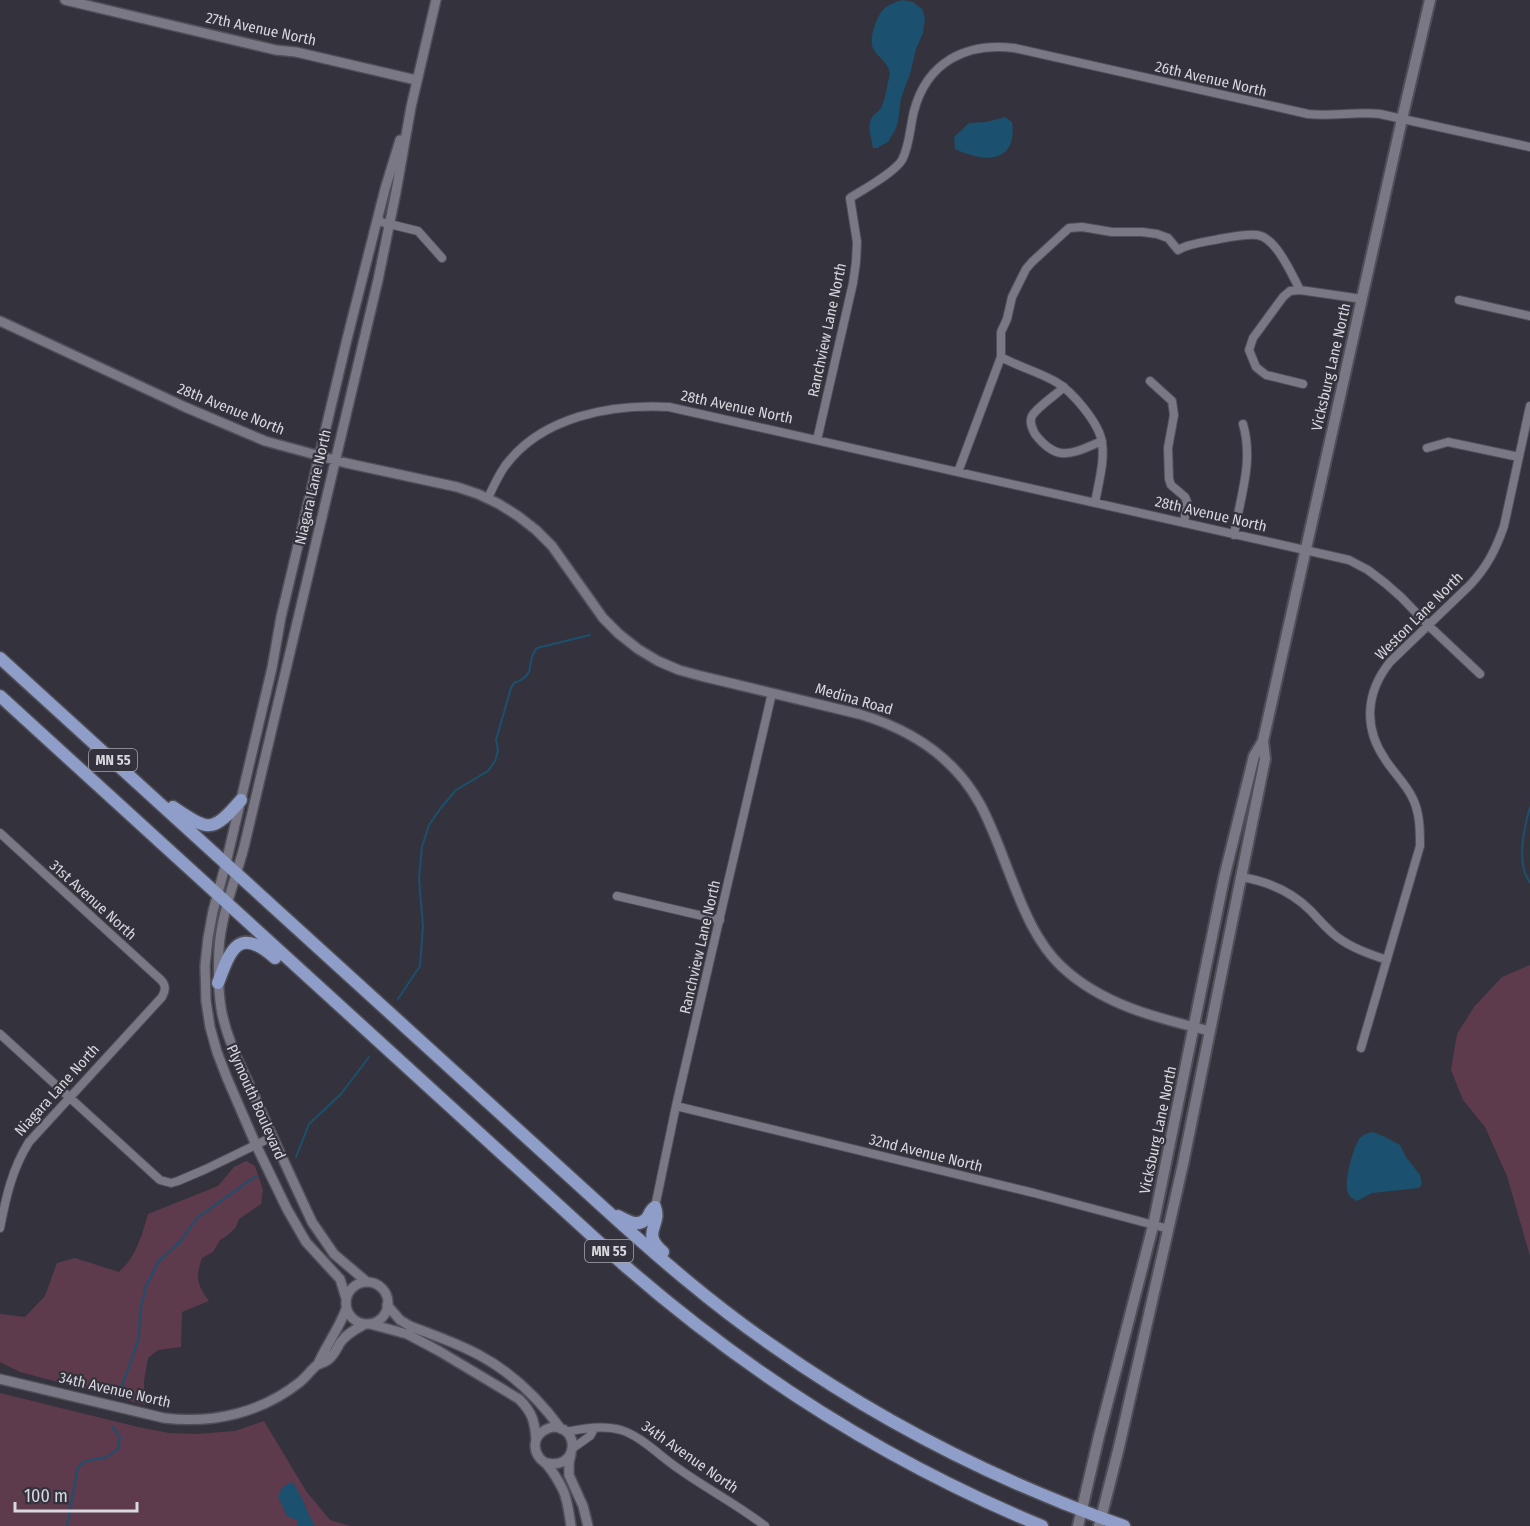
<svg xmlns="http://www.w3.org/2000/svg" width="1530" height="1526" viewBox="0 0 1530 1526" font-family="'Fira Sans Condensed',sans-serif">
	<rect width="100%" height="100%" fill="#34333d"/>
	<path fill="#5e3a4d" d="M 1530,965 L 1530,1256 L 1507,1176 L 1485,1127 L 1463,1100 L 1451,1070 L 1457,1034 L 1474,1007 L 1502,977 Z
		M 246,1161 L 255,1166 L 263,1190 L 261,1204 L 239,1219 L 236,1227 L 228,1235 L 220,1240 L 213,1252 L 202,1258 C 195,1278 197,1284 209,1301 L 182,1312 L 181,1347 L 158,1350 L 148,1358 L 144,1381 L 145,1405 L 20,1372 L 0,1362 L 0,1314 L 25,1317 L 45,1296 L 57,1263 L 75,1258 L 119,1272 C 136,1257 142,1235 148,1214 L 218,1186 L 234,1167 Z
		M 0,1393 L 138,1427 L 169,1433 L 196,1434 L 235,1431 L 264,1421 L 306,1491 L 330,1520 L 350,1526 L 0,1526 Z"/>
	<path fill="#1b506e" d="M 902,0 L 913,2 L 922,9 L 925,18 L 923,33 L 916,49 L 910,74 L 901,98 L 898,122 L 895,130 L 888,142 L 877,148 L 873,148 C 872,139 867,129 871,119 C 873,115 878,112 881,108 C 886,99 887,84 890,74 C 889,61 875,57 872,45 C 870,36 877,15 884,9 C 889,4 896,2 902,0 Z
		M 1005,117 L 1012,122 C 1018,164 984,163 955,149 L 954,137 L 969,123 L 986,122 Z
		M 1373,1132 L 1385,1137 L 1400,1145 L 1406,1157 L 1420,1175 L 1422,1184 L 1419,1188 L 1372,1193 L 1357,1201 C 1352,1198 1348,1196 1347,1190 C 1345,1179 1353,1147 1360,1138 C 1364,1134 1368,1133 1373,1132 Z
		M 292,1482 C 303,1495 306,1512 315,1526 L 297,1526 L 297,1520 L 287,1516 L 278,1496 L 283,1487 Z"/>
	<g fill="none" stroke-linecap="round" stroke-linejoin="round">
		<path stroke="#1b506e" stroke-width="2" d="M 1530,807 C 1525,826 1519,850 1524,870 C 1525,874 1528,879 1530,883
			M 398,999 L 420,966 L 423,926 L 419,879 L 422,847 L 429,825 L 440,809 L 456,790 L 488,771 L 495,761 L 498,751 L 496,740 L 511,688 L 514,683 C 539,674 524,663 537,648 L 590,635
			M 296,1157 L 309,1124 L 341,1094 L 369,1057
			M 121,1389 L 139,1338 L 140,1312 L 146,1286 L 159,1261 L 180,1242 L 197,1218 L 256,1176
			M 67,1526 L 78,1467 L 86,1461 L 107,1457 L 118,1449 L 120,1437 L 112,1426"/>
		<defs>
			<path id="minor" d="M 377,221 L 418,231 L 442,258
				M 1300,290 L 1290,291 L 1283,297 L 1253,338 L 1249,350 L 1256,367 L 1266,375 L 1303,384
				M 1459,300 L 1530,316
				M 1001,357 C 1019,367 1039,372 1056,382 C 1072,391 1100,424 1102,443 C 1105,461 1098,485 1095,503
				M 1150,381 L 1172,401 L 1174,415 L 1168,448 L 1169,479 L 1171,485 L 1185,497 L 1187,502 L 1184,523
				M 1064,387 C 1057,394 1036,408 1032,416 C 1029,422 1032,428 1035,434 C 1058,464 1073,453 1102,441
				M 817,440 L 853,283 L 856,262 L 857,242 L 850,198 C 864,189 894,173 902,160 C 910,145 910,126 914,111 C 927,62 966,42 1014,48 L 1308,114 C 1332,117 1356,111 1380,114 L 1530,147
				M 1427,448 L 1448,442 L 1519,457
				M 958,472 L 1001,357 L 1001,332 L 1007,319 L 1012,297 L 1026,269 L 1032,262 L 1069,228 L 1082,227 L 1112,232 L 1142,232 L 1157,234 L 1168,238 L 1178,250 C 1190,243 1206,242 1219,239 C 1230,237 1247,234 1257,235 C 1276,237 1292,275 1300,290 L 1362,299
				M 488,498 C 493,487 498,476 505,466 C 542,416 611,404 669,407 L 1349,560 L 1368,570 L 1385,583 L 1401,597 L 1428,625 L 1480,674
				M 1234,535 C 1240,497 1254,462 1243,424
				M 0,833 L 161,980 C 166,985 166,990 162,997 L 29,1142 C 12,1169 6,1197 0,1228
				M 1241,877 C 1266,881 1292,892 1311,911 C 1319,920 1327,929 1337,937 C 1352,948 1369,954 1387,960
				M 617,896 L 720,920
				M 0,1034 L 160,1180 L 171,1183 L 178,1181 L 206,1169 L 272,1137
				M 1361,1048 L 1420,846 C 1420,830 1420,812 1412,797 C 1405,783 1393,772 1385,759 C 1363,727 1366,692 1390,662 L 1470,585 C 1487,567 1496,549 1504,526 L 1530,406
				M 676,1106 L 1034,1193 L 1169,1229
				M 655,1207 L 676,1106 L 772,693
				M 566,1432 C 583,1428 604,1425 621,1430 C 641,1436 661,1457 679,1469 C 707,1489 738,1505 765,1526
				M 573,1448 L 590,1436 L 594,1429"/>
			<path id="tertiary" d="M 65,0 L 276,50 L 296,52 L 416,80
				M 0,321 L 185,407 L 265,441 L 346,463 L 457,487 L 478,494 L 499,504 L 518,516 L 536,530 L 552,546 L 603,618 L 619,634 L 638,649 L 658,661 L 679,670 L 701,676 L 859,714 C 910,729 954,757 980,804 C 993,828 1002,855 1012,880 C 1024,911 1037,943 1061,966 C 1102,1005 1157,1018 1210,1031
				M 367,1282 L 334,1254 L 312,1222 C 292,1179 272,1136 253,1093 C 241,1066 226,1038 221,1008 C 218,989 218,969 219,949 C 221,915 235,881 244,847 L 378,280 L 396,192 L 411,107 L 436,0
				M346 1303a21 21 0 1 1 42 0a21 21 0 1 1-42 0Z
				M 346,1298 L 340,1279 L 306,1242 L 287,1209 L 256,1145 L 227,1078 L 217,1052 L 210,1027 L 206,1001 L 205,966 L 208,938 L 213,911 L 226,863 L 272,668 L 281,617 L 347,339 L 385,189 L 400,140
				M 387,1305 L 400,1320 L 410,1326 C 433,1335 457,1343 479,1355 C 511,1372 539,1399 561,1429
				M 370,1324 L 407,1334 L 439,1351 L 519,1399 C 532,1412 535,1421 536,1440
				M 318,1364 C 326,1345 339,1329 346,1309
				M 0,1379 L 164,1418 C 213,1424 261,1413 300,1382 C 306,1377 311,1370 317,1365 C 321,1363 326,1362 329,1359 C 334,1355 337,1348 340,1343 C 346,1334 356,1329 365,1324
				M 571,1454 L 569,1463 L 569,1475 L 583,1506 L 588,1526
				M 547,1463 C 577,1470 581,1429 555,1427 C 550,1427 546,1429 542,1432 C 534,1438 533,1449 539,1457 C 541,1461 546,1462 548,1466 C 554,1473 559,1482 563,1490 C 568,1501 569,1514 571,1526"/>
			<path id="secondary" d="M 1078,1526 L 1099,1436 L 1153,1226 L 1224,878 L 1254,756 L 1263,741
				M 1099,1526 L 1119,1447 L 1183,1164 L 1265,759 L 1263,741 L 1402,119 L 1430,0"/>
			<path id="primary" d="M 0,658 L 604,1208 C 658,1257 713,1305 773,1346 C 881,1422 999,1482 1124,1526
				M 0,696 L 624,1265 C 749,1374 889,1463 1042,1526
				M 173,807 C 208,830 211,835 241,800
				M 218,983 C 231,948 239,926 275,958
				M 655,1207 C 662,1226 640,1232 663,1252
				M 618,1216 C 626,1220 638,1228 646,1219 C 650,1215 649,1211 655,1207"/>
		</defs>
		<use href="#minor" stroke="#504f58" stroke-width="10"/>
		<use href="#tertiary" stroke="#504f58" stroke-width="12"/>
		<use href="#secondary" stroke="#504f58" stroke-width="14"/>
		<use href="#primary" stroke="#504f58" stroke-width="15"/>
		<use href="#minor" stroke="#7a7884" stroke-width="8"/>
		<use href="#tertiary" stroke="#7a7884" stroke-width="9"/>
		<use href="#secondary" stroke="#7a7884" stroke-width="10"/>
		<use href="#primary" stroke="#8e9ec8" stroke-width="12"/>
	</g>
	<g text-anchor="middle" stroke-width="4.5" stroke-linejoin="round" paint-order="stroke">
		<g fill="#34333d" stroke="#a6a6ad" stroke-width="1.5">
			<rect x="89" y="749" width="48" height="22" rx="4.5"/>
			<rect x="585" y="1240" width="48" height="22" rx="4.5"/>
		</g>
		<g font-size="14" font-weight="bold" fill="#d7d7dd">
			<text x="113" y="765">MN 55</text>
			<text x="609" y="1256">MN 55</text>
		</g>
		<g font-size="15" fill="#d7d7dd" stroke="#34333d">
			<text transform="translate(261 29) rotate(12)" y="5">27th Avenue North</text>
			<text transform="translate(1211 79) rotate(13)" y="5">26th Avenue North</text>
			<text transform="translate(827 330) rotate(-78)" y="5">Ranchview Lane North</text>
			<text transform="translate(1331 367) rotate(-77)" y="5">Vicksburg Lane North</text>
			<text transform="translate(737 407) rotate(12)" y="5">28th Avenue North</text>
			<text transform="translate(231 409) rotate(22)" y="5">28th Avenue North</text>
			<text transform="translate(313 487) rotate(-77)" y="5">Niagara Lane North</text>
			<text transform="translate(1211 514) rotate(13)" y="5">28th Avenue North</text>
			<text transform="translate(1419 616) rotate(-45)" y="5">Weston Lane North</text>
			<text transform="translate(854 699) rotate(16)" y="5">Medina Road</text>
			<text transform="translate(93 900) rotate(42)" y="5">31st Avenue North</text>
			<text transform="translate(700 947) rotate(-77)" y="5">Ranchview Lane North</text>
			<text transform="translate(57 1090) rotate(-48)" y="5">Niagara Lane North</text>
			<text transform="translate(256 1102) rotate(66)" y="5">Plymouth Boulevard</text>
			<text transform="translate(1158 1130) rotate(-78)" y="5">Vicksburg Lane North</text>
			<text transform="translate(926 1153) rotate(14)" y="5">32nd Avenue North</text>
			<text transform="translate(115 1390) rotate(13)" y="5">34th Avenue North</text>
			<text transform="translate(690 1457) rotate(35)" y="5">34th Avenue North</text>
		</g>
	</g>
	<path d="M15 1502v9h122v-9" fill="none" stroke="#d7d7dd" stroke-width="3"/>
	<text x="24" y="1502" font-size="18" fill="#d7d7dd" stroke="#34333d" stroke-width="4.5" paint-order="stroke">100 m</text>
</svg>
